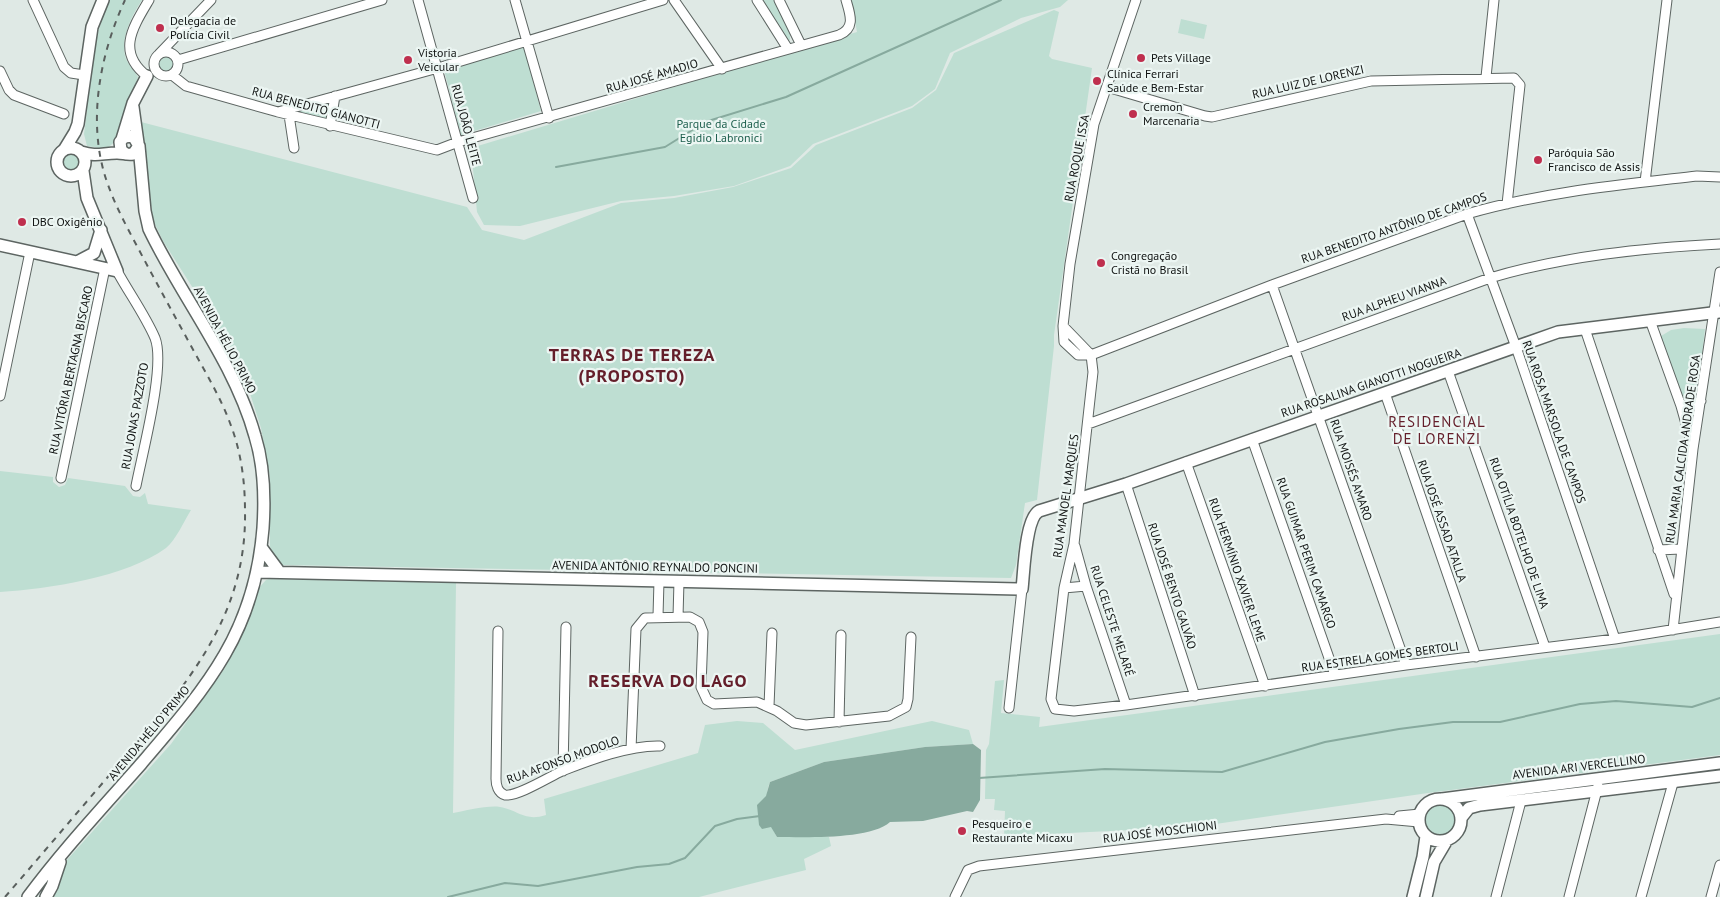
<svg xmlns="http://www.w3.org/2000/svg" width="1720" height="897" viewBox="0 0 1720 897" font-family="'PT Sans',sans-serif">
	<rect width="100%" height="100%" fill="#dfe9e5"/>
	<path fill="#beded2" d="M 108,0 L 142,0 C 132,15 118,42 127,61 C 130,66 135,72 138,77 L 116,141 L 106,149 L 87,146 L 84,134 L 87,111 L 87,90 L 93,49 Z
		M 761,0 L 776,0 L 790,32 L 790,40 L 787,42 Z
		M 851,0 L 1068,0 L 1060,7 L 1021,18 L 950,53 L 935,89 L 912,106 L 813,144 L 790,166 L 734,186 L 674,196 L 621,201 L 520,226 L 484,225 L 477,212 L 471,148 L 857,32 Z
		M 1054,10 L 1059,12 L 1049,56 L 1052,59 L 1092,68 L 1054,335 L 1054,346 L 1037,500 L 1025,503 L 1016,565 L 1011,578 L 282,565 L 272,556 L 270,546 L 270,477 L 261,428 L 240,362 L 163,241 L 153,220 L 141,122 L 467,207 L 482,230 L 524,240 L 621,203 L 674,198 L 733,187 L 791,168 L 816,145 L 912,108 L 936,90 L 954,53 Z
		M 1181,19 L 1207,25 L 1204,39 L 1178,33 Z
		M 524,47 L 541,111 L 461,135 L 444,70 Z
		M156 64a9 9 0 1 1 18 0a9 9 0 1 1-18 0Z
		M 332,100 L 328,122 L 288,111 Z
		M63 162a10 10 0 1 1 20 0a10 10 0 1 1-20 0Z
		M 1684,328 L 1705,329 L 1693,433 L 1661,336 L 1671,330 Z
		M 0,471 L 53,477 L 53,482 L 59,487 L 65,485 L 68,478 L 125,486 L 133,496 L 140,497 L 145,493 L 148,504 L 191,510 C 184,521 176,540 166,548 C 127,577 48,589 0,592 Z
		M 269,579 L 456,583 L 453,813 C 465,811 488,805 500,807 C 518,810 524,822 546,815 L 544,799 L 698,753 L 705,725 L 737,721 L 763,723 L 795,750 L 932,721 L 969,730 L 973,744 L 925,747 L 824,762 L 770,782 C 763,798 768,822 777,837 L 829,837 L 831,846 L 804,859 L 806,870 L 699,897 L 54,897 L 66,861 L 171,744 L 225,668 L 258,589 L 266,580 Z
		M 1720,634 L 1720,755 L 1428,793 L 1195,827 L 1004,836 L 1005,811 L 994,810 L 995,799 L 985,799 L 986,750 L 989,744 L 995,681 L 1004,680 L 1001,713 L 1040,717 L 1039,727 Z
		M1423 820a17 17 0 1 1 34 0a17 17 0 1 1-34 0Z"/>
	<path fill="#87aa9e" d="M 973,744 L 981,750 L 980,800 L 973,812 L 967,811 L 923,821 L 890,822 C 870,840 804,837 777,837 L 771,827 L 762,829 L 759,825 L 757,805 L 766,796 L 770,782 L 824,762 L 925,747 Z"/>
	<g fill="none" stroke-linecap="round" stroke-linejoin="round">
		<path stroke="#87aa9e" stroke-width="2" d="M 556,167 L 665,147 L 705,122 L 786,97 L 1001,0
			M 979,778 L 1105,769 L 1222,772 L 1325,742 L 1399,729 L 1453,722 L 1500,722 L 1580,704 L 1616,701 L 1692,707 L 1720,698
			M 448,897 L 505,883 L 538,886 L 637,867 L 669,864 L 685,858 L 715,826 L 737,819 L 760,816"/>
		<defs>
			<path id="street" d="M 33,0 L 64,67 L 71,73 L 84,75
				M 418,0 L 473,198
				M 515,0 L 549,118
				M 674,0 L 722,69
				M 757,0 L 788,49
				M 779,0 L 801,45
				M154 64a12 12 0 1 1 24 0a12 12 0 1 1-24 0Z
				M 159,54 L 211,0
				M 178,60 L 382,0
				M 0,71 L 9,90 L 14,95 L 64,114
				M 172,75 L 186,86 L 278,112 L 437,150 L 458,142 L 839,35 C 856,28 850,14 846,0
				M 147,76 C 116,52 133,27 149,0
				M 1486,77 L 1494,0
				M 1107,87 L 1205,116 L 1212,117 L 1371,81 L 1514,78 L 1520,85 L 1507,204
				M 278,112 L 438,68 L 663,0
				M 289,115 L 294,148
				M 330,126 L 335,96
				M 1645,182 L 1667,0
				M 1467,214 L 1516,347 L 1615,639
				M 117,271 C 129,293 145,315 155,338 C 166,366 142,454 136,486
				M 1272,285 L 1406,665
				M 1651,323 L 1681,406 L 1692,445
				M 1063,326 L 1070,264 L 1094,124 L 1136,0
				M 1585,329 L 1674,594
				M 1091,355 L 1093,372 L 1074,544 L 1064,588 L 1051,699 L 1055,709 L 1074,711 L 1126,705 L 1406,665 L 1615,639 L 1720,622
				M 1091,355 L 1063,326 L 1064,342 L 1078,355 L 1091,355 L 1272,285 L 1467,214 C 1543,192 1619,185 1697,176 L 1720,177
				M 1448,371 L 1545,647
				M 1385,393 L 1476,657
				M 0,396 L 30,252
				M 1681,406 L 1701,401
				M 1088,424 L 1490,278 C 1564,256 1643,248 1720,244
				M 1252,439 L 1335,675
				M 1186,462 L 1265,686
				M 61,478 L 105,268
				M 1126,484 L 1195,696
				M 1075,546 L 1086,586 L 1126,705
				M 1658,550 L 1681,549
				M 1064,588 L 1086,586
				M 658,616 L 659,581
				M 678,617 L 679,581
				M 1673,630 L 1693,449 L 1720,272
				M 498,631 L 496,779 C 496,785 498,793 505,795 C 517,797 549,777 562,771 C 590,760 630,745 660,746
				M 769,706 L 772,633
				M 1009,708 L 1022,589
				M 839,722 L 841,635
				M 631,749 L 636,629 L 645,618 L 690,617 L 699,622 L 703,632 L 701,687 L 707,700 L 714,704 L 757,702 L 777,711 L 794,723 L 806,725 L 889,716 L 906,707 L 908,699 L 911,637
				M 563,771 L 566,627
				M 1399,816 L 1420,814
				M 955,897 L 968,870 L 979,866 L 1386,819 L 1419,822
				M 1496,897 L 1521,801
				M 1569,897 L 1598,786
				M 1641,897 L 1673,783
				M 1711,897 L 1720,865"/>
			<path id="secondary" d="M 133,107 L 138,143
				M 122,139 L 133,103 L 147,76
				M57 162a14 14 0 1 1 28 0a14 14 0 1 1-28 0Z
				M 64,150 L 75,132 L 78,124 L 92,27 L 103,0
				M 81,152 C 97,157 102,153 117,153 C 123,153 127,155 133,154 L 139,146 L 133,136 L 124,137 L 120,142 L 121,150 L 126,154
				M 83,171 L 87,198 L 117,271
				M 0,245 L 117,271
				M 77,262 L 94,253 L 101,230
				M 261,547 L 278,570
				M 258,572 L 1022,589 C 1024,573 1025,519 1039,511 L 1126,484 L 1558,332 L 1720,312
				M 1442,799 L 1720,763
				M1419 820a21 21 0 1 1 42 0a21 21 0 1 1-42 0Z
				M 1461,818 L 1469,808 L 1480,805 L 1720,776
				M 28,897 C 62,851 103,807 141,764 C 206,688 255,633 263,528 C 265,498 264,465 255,436 C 234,361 182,298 149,229 L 145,211 L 139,146
				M 46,897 L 52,886 L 60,862
				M 1413,897 L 1423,857 L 1426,836
				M 1426,897 L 1434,862 L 1447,840"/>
		</defs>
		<use href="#street" stroke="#5d6562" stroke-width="11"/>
		<use href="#secondary" stroke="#5d6562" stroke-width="14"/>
		<use href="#street" stroke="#fff" stroke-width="9"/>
		<use href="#secondary" stroke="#fff" stroke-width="11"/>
		<path stroke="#595f5d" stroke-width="2" stroke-dasharray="6 6" stroke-linecap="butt" d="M 5,897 C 43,853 81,808 119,764 C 184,687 247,619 245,511 C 245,481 241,451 230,423 C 220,396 204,370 190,344 C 169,306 149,269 129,231 C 120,214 112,197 106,179 C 87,121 100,54 125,0"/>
	</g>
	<g fill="#bf2f4e" stroke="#ecf6f3" stroke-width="2">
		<circle cx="160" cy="28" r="5"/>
		<circle cx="1141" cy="58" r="5"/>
		<circle cx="408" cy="60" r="5"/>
		<circle cx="1097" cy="81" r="5"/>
		<circle cx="1133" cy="114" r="5"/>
		<circle cx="1538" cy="160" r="5"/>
		<circle cx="22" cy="222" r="5"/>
		<circle cx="1101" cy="263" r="5"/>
		<circle cx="962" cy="831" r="5"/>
	</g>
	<g text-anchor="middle" stroke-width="4.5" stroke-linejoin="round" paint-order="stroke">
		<g font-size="12" fill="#101312" stroke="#ecf6f3" text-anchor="start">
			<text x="170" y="25">Delegacia de<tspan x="170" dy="14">Polícia Civil</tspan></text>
			<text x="418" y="57">Vistoria<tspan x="418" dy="14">Veicular</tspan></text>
			<text x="1151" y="62">Pets Village</text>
			<text x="1107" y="78">Clínica Ferrari<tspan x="1107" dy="14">Saúde e Bem-Estar</tspan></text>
			<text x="1143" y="111">Cremon<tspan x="1143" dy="14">Marcenaria</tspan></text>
			<text x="1548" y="157">Paróquia São<tspan x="1548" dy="14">Francisco de Assis</tspan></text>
			<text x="32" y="226">DBC Oxigênio</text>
			<text x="1111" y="260">Congregação<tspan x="1111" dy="14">Cristã no Brasil</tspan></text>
			<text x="972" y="828">Pesqueiro e<tspan x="972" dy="14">Restaurante Micaxu</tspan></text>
		</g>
		<g font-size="12" fill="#101312" stroke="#ecf6f3">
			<text transform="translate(652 76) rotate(-16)" y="4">RUA JOSÉ AMADIO</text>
			<text transform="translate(1308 82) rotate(-13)" y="4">RUA LUIZ DE LORENZI</text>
			<text transform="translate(316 108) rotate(15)" y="4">RUA BENEDITO GIANOTTI</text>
			<text transform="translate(466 125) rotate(75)" y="4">RUA JOÃO LEITE</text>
			<text transform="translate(1077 158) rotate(-79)" y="4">RUA ROQUE ISSA</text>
			<text transform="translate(1394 228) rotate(-19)" y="4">RUA BENEDITO ANTÔNIO DE CAMPOS</text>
			<text transform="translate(1394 299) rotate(-20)" y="4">RUA ALPHEU VIANNA</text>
			<text transform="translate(225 340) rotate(62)" y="4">AVENIDA HÉLIO PRIMO</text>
			<text transform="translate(71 370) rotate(-78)" y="4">RUA VITÓRIA BERTAGNA BISCARO</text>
			<text transform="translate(1371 383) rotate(-19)" y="4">RUA ROSALINA GIANOTTI NOGUEIRA</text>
			<text transform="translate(135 416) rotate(-80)" y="4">RUA JONAS PAZZOTO</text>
			<text transform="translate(1554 422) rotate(71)" y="4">RUA ROSA MARSOLA DE CAMPOS</text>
			<text transform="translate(1683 449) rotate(-82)" y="4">RUA MARIA CALCIDA ANDRADE ROSA</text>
			<text transform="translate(1351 470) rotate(71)" y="4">RUA MOISÉS AMARO</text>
			<text transform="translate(1066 496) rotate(-82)" y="4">RUA MANOEL MARQUES</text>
			<text transform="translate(1442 521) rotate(71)" y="4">RUA JOSÉ ASSAD ATALLA</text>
			<text transform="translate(1519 533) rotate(71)" y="4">RUA OTÍLIA BOTELHO DE LIMA</text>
			<text transform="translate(1306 553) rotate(71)" y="4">RUA GUIMAR PERIM CAMARGO</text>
			<text transform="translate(655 567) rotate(1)" y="4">AVENIDA ANTÔNIO REYNALDO PONCINI</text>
			<text transform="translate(1237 570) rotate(71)" y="4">RUA HERMÍNIO XAVIER LEME</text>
			<text transform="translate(1172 586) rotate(72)" y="4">RUA JOSÉ BENTO GALVÃO</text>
			<text transform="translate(1112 621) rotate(72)" y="4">RUA CELESTE MELARÉ</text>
			<text transform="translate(1380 657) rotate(-8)" y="4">RUA ESTRELA GOMES BERTOLI</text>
			<text transform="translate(149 733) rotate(-50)" y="4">AVENIDA HÉLIO PRIMO</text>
			<text transform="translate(563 760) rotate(-20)" y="4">RUA AFONSO MODOLO</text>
			<text transform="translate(1579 767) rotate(-7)" y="4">AVENIDA ARI VERCELLINO</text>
			<text transform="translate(1160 832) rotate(-7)" y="4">RUA JOSÉ MOSCHIONI</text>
		</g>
		<g font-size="12" fill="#1d5f4d" stroke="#ecf6f3">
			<text x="721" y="128">Parque da Cidade<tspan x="721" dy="14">Egidio Labronici</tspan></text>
		</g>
		<g font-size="15" letter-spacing="1" fill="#641e2a" stroke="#ecf6f3">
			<text x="1437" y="427">RESIDENCIAL<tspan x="1437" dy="17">DE LORENZI</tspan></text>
		</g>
		<g font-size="18" font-weight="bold" letter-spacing="1" fill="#641e2a" stroke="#ecf6f3">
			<text x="632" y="361">TERRAS DE TEREZA<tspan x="632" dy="21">(PROPOSTO)</tspan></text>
			<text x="668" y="687">RESERVA DO LAGO</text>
		</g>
	</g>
</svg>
